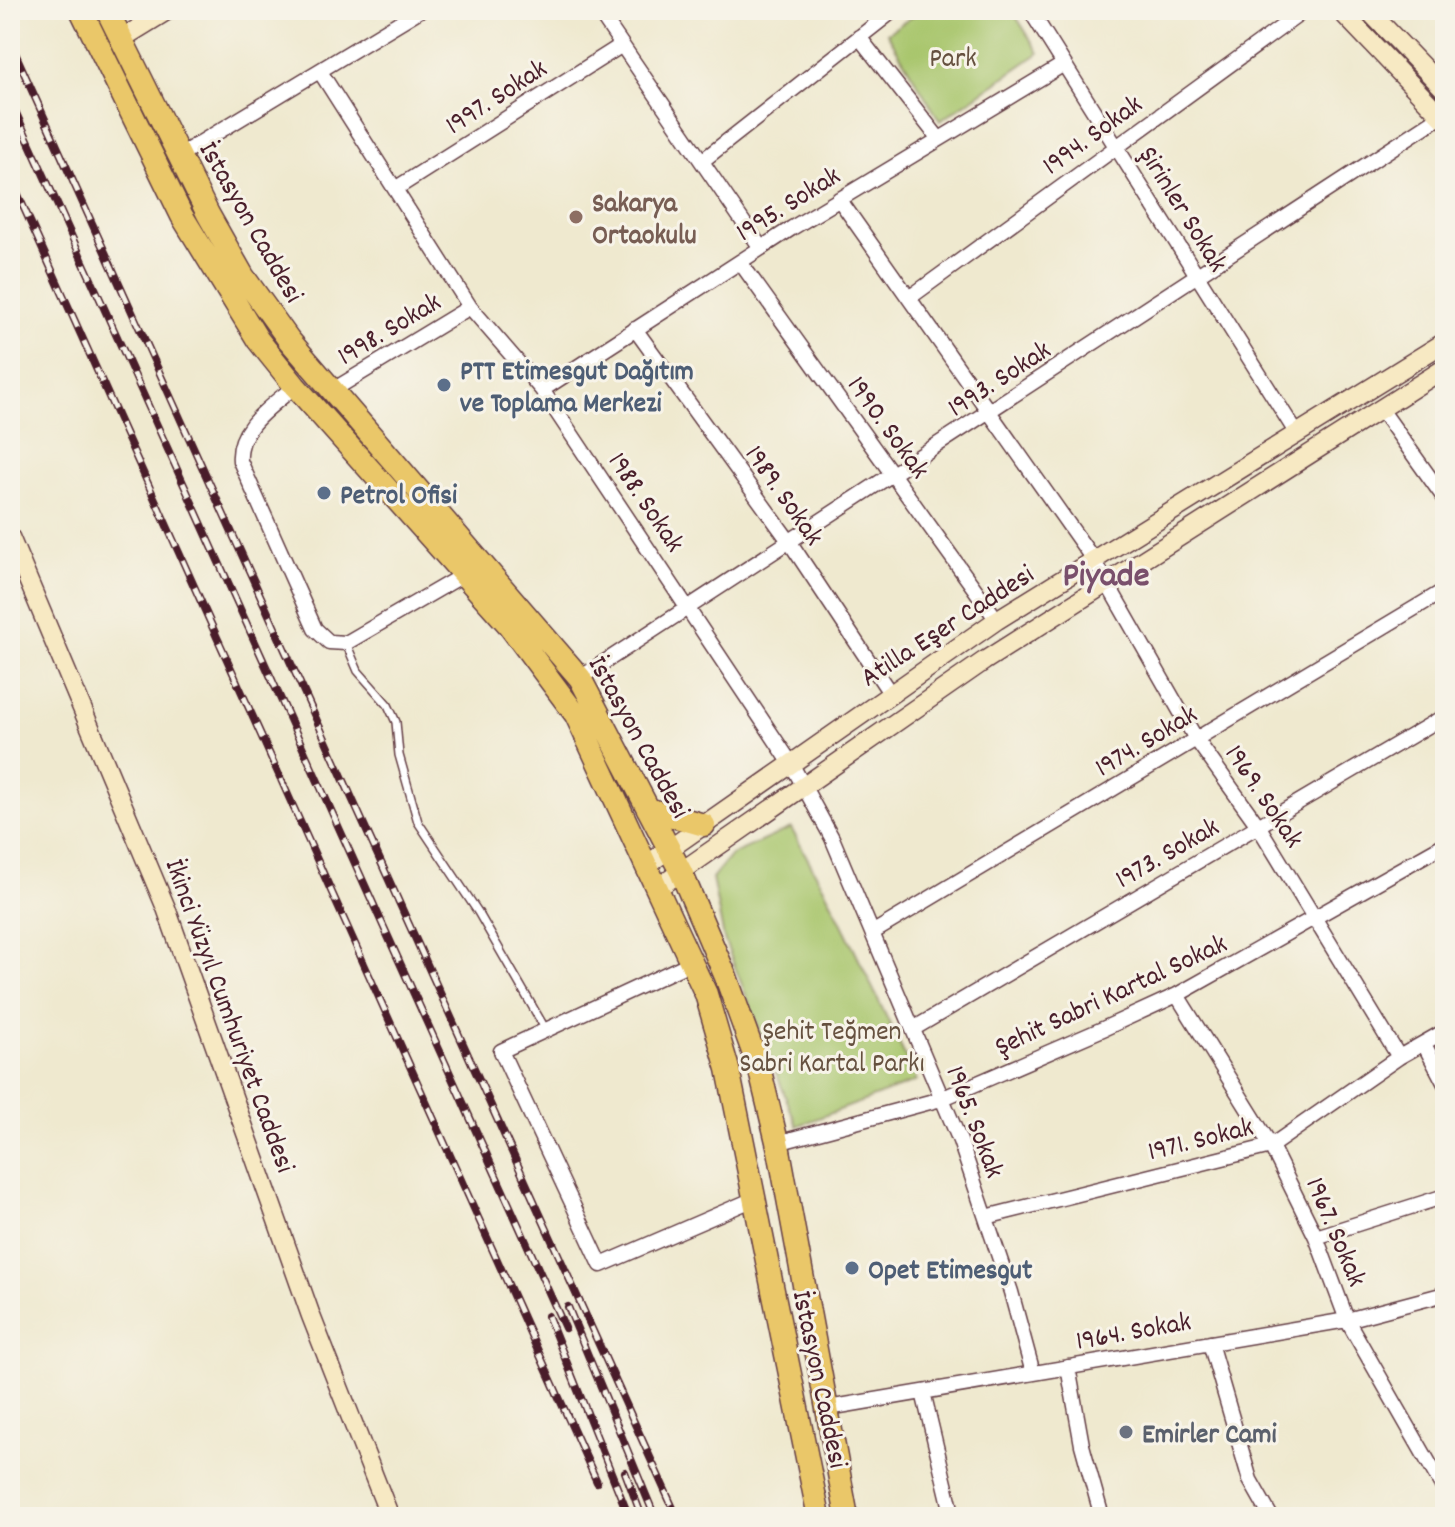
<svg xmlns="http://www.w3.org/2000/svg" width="1455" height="1527" viewBox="0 0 1455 1527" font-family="Dekko,sans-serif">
	<rect width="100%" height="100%" fill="#f7f3e8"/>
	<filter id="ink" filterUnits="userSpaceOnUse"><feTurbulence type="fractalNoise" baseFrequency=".0125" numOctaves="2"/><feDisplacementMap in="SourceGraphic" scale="16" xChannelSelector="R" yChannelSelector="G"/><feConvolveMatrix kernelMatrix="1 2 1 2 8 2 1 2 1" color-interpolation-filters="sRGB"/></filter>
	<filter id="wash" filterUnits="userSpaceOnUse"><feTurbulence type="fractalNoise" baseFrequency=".006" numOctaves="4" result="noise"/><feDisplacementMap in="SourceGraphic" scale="32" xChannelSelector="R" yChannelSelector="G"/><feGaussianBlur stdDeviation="1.8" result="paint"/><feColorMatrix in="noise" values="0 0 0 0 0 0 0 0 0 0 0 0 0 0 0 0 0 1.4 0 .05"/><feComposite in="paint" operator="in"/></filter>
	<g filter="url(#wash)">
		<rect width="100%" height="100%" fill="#efe9cf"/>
		<path fill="#a9c66d" stroke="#7a724c" stroke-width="2" d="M 923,10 L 1012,10 L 1039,53 L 940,121 L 887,33 Z
			M 791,828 L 832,903 L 917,1081 L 797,1126 L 724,939 L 712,878 L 731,855 Z"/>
	</g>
	<g filter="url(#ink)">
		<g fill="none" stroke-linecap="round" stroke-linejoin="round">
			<defs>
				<path id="lane" d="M 346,643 L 358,671 L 388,705 L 396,722 L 399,755 L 418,822 L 478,912 L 546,1030"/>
				<path id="street" d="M 598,10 L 761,248
					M 1030,10 L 1297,434
					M 859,37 L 939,139
					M 321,73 L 470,307 L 542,390 L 792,765 L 832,838 L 960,1141 L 1011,1292 L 1033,1373
					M 180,155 L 420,10
					M 702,161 L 894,10
					M 395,189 L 622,45
					M 839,199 L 1095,562 L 1196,739 L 1259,827 L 1399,1057
					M 740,262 L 997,620
					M 909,298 L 1305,10
					M 635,329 L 789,541 L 890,693
					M 295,386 C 271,407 237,427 240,461 L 315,629 L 329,642 L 346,643 L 463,575
					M 333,390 L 470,307
					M 542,390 L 792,228 L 1064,64
					M 1380,408 L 1445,499
					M 580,678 L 1441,116
					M 872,933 L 1445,590
					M 692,962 L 501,1051 L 601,1265 L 754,1199
					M 1177,995 L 1271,1146 L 1316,1237 L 1347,1320 L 1445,1491
					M 913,1029 L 1445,716
					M 1424,1044 L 1445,1084
					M 777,1143 L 941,1099 L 1105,1028 L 1177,995 L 1445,844
					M 986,1217 L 1271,1146 L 1399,1057 L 1445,1031
					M 1316,1237 L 1445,1196
					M 1210,1343 L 1250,1480 L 1271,1517
					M 1068,1367 L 1082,1445 L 1102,1517
					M 923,1392 L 953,1517
					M 828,1408 L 1347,1320 L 1445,1294"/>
				<path id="secondary" d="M 1340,10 L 1445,120
					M 1368,10 L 1445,90
					M 121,39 L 168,10
					M 10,537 L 166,908 L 311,1316 L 390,1517
					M 648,864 L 997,620 L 1445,342
					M 659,887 L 984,661 L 1445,368"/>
				<path id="primary" d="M 81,10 L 182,216 L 258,340 L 295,386 L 508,624 L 576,715 L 706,994 L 728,1069 L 819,1517
					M 107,10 L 208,214 L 243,276 L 289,340 L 580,678 L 681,872 L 726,977 L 760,1071 L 779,1150 L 847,1517
					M 648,809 L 704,825"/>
			</defs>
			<use href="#lane" stroke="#633d44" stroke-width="10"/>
			<use href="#street" stroke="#633d44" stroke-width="17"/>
			<use href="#secondary" stroke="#633d44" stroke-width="21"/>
			<use href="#primary" stroke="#633d44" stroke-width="25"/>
			<use href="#lane" stroke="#fff" stroke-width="7"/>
			<use href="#street" stroke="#fff" stroke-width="14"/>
			<use href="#secondary" stroke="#f7e9c3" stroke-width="18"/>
			<use href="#primary" stroke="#eac769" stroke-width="22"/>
			<defs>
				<path id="rail" d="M 10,42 L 677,1517
					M 10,100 L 565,1328
					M 10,177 L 597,1482
					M 568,1307 L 655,1517
					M 548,1316 L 629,1517
					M 625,1472 L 642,1517"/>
			</defs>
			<use href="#rail" stroke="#4a1f2b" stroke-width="8"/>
			<use href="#rail" stroke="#f7f3e8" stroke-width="5" stroke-dasharray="15" stroke-linecap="butt"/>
		</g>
	</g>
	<circle fill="#8d6e63" stroke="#f7f3e8" stroke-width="3" cx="576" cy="217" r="8"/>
	<g fill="#5c6f8a" stroke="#f7f3e8" stroke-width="3">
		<circle cx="444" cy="385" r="8"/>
		<circle cx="324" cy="493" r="8"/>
		<circle cx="852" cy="1268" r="8"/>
	</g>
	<circle fill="#6b7280" stroke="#f7f3e8" stroke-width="3" cx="1126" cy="1432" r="8"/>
	<g text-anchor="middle" stroke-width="6" stroke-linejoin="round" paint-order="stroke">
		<g font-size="28" fill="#66513f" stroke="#f7f3e8">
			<text x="953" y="66">Park</text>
			<text x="832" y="1039">Şehit Teğmen<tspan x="832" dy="32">Sabri Kartal Parkı</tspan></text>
		</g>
		<g font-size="28" fill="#4a1f2b" stroke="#f7f3e8">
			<text transform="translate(495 95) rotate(-33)" y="10">1997. Sokak</text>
			<text transform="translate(1091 133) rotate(-36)" y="10">1994. Sokak</text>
			<text transform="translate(787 202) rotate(-32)" y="10">1995. Sokak</text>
			<text transform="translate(1185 208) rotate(58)" y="10">Şirinler Sokak</text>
			<text transform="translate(253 221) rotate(60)" y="10">İstasyon Caddesi</text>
			<text transform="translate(388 327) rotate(-31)" y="10">1998. Sokak</text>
			<text transform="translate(998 377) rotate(-33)" y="10">1993. Sokak</text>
			<text transform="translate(890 426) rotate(54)" y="10">1990. Sokak</text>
			<text transform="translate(786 494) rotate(55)" y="10">1989. Sokak</text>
			<text transform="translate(648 501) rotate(56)" y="10">1988. Sokak</text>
			<text transform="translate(946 624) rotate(-33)" y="10">Atilla Eşer Caddesi</text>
			<text transform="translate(641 736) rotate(61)" y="10">İstasyon Caddesi</text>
			<text transform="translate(1145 739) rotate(-31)" y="10">1974. Sokak</text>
			<text transform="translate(1266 795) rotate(56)" y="10">1969. Sokak</text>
			<text transform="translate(1166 851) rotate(-30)" y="10">1973. Sokak</text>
			<text transform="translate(1110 993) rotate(-25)" y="10">Şehit Sabri Kartal Sokak</text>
			<text transform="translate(232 1015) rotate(70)" y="10">İkinci Yüzyıl Cumhuriyet Caddesi</text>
			<text transform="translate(977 1121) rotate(69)" y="10">1965. Sokak</text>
			<text transform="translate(1200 1137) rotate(-14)" y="10">1971. Sokak</text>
			<text transform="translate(1338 1231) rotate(67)" y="10">1967. Sokak</text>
			<text transform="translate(1133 1329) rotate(-10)" y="10">1964. Sokak</text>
			<text transform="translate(822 1379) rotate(78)" y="10">İstasyon Caddesi</text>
		</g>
		<g font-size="28" font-weight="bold" fill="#785e54" stroke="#f7f3e8" text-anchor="start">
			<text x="592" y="211">Sakarya<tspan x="592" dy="32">Ortaokulu</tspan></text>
		</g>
		<g font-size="28" font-weight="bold" fill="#4e5e75" stroke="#f7f3e8" text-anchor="start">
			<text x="460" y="379">PTT Etimesgut Dağıtım<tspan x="460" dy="32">ve Toplama Merkezi</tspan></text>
			<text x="340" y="503">Petrol Ofisi</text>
			<text x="868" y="1278">Opet Etimesgut</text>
		</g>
		<g font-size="28" font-weight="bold" fill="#5b616d" stroke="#f7f3e8" text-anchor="start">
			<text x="1142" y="1442">Emirler Cami</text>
		</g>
		<g font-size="36" font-weight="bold" fill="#7a506c" stroke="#f7f3e8">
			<text x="1106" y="585">Piyade</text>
		</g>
	</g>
	<rect width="1455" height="1527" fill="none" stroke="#f7f3e8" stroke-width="40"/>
</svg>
